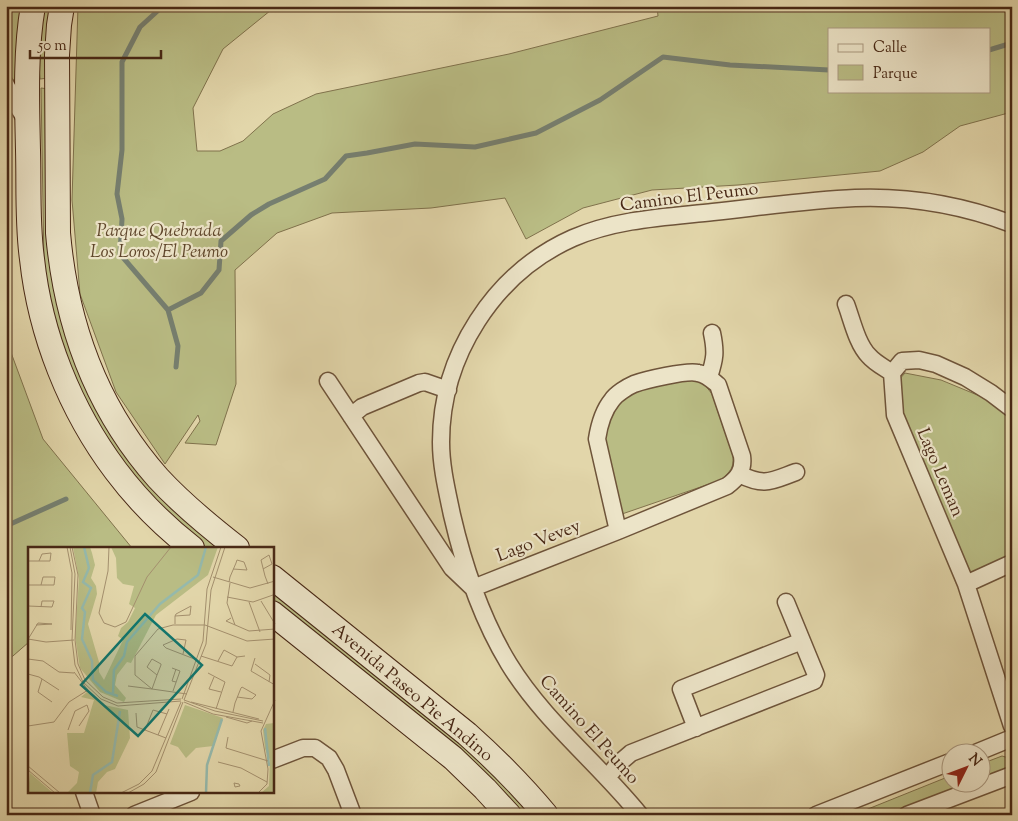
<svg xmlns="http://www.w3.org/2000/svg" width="1018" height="821" viewBox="0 0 1018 821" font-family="'Sorts Mill Goudy',serif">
	<rect width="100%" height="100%" fill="#e2d6aa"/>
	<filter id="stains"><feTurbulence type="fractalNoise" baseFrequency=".004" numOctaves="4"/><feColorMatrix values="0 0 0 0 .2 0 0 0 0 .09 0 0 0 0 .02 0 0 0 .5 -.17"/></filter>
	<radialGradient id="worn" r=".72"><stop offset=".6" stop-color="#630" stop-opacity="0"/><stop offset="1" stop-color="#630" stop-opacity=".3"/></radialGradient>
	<path fill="#b9bc84" stroke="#80724c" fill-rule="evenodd" d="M 11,6 L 23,6 L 20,93 L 10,74 L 7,48 Z
		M 41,6 L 51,6 L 49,78 L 40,79 L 37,47 Z
		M 78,6 L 276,6 L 223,49 L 193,108 L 197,151 L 220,151 L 243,141 L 273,114 L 316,94 L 509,54 L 658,16 L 657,6 L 1012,6 L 1012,112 L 960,126 L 923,152 L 880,171 L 738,185 L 652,190 L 583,208 L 526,239 L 505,198 L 431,208 L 332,213 L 277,233 L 235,270 L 236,384 L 216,445 L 185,443 L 200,421 L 198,415 L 165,464 L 116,392 L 80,294 L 72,200 ZM 829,29 L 989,29 L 989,91 L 829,91 Z
		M 41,88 L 49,89 L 85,382 L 222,548 L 207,548 L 169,516 L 125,466 L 82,398 L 54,325 L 44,263 Z
		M 6,339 L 43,439 L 132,548 L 29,548 L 29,642 L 6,662 Z
		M 905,373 L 941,380 L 987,399 L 1012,417 L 1012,555 L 969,575 L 890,390 Z
		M 694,379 L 705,385 L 712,394 L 733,456 C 734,469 730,471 721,480 L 622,514 L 605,441 L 608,423 L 612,410 L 624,397 L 638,389 Z
		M 272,588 L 466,743 L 535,815 L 521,815 L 510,803 L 293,616 L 273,600 Z
		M 1002,756 L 1009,758 L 1011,764 L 1008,768 L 981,778 L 981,764 Z
		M 950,776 L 950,784 L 965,784 L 885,815 L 853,815 Z"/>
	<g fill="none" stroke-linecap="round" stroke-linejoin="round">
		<path stroke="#767f70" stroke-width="5" d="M 163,6 L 140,27 L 122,62 L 122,150 L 117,194 L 122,219 L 120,254 L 168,310 L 178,346 L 176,367
			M 989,50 L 1012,43
			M 168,310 L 201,293 L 219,270 L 221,241 L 251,215 L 269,204 L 325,179 L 346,156 L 367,153 L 415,144 L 475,147 L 536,133 L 600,100 L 663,57 L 730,65 L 829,70
			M 6,526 L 66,499"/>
		<defs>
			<path id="street" d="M 6,85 L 15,102 L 26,120
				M 846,304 C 852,320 857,344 869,356 C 875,363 885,368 892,373
				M 709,377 C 715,359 716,352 712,333
				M 328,381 L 452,568 L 473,588 L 618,531 L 727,486 C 738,478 744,470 742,456 L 718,385 C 712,380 706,374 698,373 C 687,370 645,380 634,384 C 627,387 616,394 612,400 C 603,411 599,426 597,439 L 618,531
				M 1012,409 L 991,393 L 965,377 L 936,364 L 919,360 L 902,361 L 892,373 L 895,415 L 966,584 L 1012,726
				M 351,416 L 362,407 L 419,383 L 425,382 L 448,390
				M 739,474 C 765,487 771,481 796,472
				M 966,584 L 1012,563
				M 696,728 L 681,689 L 802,641
				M 973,754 L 1012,738
				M 272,760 L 303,748 L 315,748 L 329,758 L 336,770 L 353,815
				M 608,777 L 617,765 L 631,753 L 814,681 L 816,675 L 786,602
				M 84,792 L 92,815
				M 134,815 L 191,792
				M 640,815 C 598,763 544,721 509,664 C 481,618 464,567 452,515 C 447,491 441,467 441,442 C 441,356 494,273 573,238 C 617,219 666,217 713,212 C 760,207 808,200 855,198 C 908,196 962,205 1012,224
				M 816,815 L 950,762
				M 907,815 L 1012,775"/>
			<path id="secondary" d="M 33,6 C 25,51 27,104 28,150 C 29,186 27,223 32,259 C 40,334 70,410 116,471 C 137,499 164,526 192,548
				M 62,6 L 59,25 L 57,55 L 58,233 C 66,325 96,408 158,478 C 182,504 210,527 237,548
				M 272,577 L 467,734 C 495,759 522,786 546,815
				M 272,613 L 453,758 L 485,789 L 509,815"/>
		</defs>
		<use href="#street" stroke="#6e543a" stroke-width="19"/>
		<use href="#secondary" stroke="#482815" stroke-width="26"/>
		<use href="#street" stroke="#ece4c8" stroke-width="16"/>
		<use href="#secondary" stroke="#ece4c8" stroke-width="24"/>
	</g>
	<g text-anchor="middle" stroke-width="4.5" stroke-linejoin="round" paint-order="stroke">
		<g font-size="18" fill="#482815" stroke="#ece4c8">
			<text transform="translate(689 196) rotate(-7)" y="6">Camino El Peumo</text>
			<text transform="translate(941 472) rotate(67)" y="6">Lago Leman</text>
			<text transform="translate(538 540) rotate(-21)" y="6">Lago Vevey</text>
			<text transform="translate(413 692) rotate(40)" y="6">Avenida Paseo Pie Andino</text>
			<text transform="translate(590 729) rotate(48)" y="6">Camino El Peumo</text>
		</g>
		<g font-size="18" font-style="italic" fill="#5f462b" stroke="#ece4c8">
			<text x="159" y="236">Parque Quebrada<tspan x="159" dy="21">Los Loros/El Peumo</tspan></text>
		</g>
	</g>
	<g transform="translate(28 547)">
		<rect width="246" height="246" fill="#e2d6aa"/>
		<path d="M 45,0 L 62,0 L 64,6 L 67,18 L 63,31 L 68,39 L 69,47 L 60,77 L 71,115 L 71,125 L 76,133 L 95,93 L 90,89 L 93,81 L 100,75 L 107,61 L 101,57 L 106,39 L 95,37 L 89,31 L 88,11 L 83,0 L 190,0 L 180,28 L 128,68 L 103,116 L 99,115 L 89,128 L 87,138 L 98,151 L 96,155 L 72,145 L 52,121 L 47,89 L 51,32 ZM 59,145 L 76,158 L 100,163 L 102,191 L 87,222 L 79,225 L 70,235 L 68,246 L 39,246 L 49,236 L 51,225 L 42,219 L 39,186 L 56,186 L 66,153 L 53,150 ZM 157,158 L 195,171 L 185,199 L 168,201 L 158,211 L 150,200 L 142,197 ZM 246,176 L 246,246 L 233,246 L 241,239 L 242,213 L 237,202 L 235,183 L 238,177 ZM 2,226 L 25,246 L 0,246 Z" fill="#b9bc84"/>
		<path fill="none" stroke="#95b9ac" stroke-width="2.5" d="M 56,0 L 61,21 L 55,35 L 63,41 L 54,61 L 57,65 L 54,92 L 64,114 L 65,133 L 78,145 L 90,149M 85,146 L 86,123 L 96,109 L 99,95 L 132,57 L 170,28 L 178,0M 237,181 L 241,219M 62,246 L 65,228 L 84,215 L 92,164M 178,246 L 179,218 L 194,172"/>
		<path fill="none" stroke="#a4906e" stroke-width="1" d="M 39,0 L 44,26 L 43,83M 42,0 L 47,27 L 44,93 L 47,118 L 55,135 L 73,152 L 90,159 L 153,154M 44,0 L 50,28 L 47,93 L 50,117 L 57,133 L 75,150 L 89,156 L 153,152M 81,0 L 80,24 L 71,66 L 76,76 L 87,80 L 98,75 L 119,30 L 143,0M 0,14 L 22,14 L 23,6 L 14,7 L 11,14M 235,22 L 244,17 L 241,8 L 233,13 L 237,29 L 240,37M 185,30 L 222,41 L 247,34M 201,35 L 202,30 L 208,16 L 209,13 L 216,15 L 219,23 L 205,22M 202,36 L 199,56 L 207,78M 0,38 L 26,38 L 27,30 L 15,30 L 13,38M 199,50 L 225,55 L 245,48M 233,54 L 247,77M 221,55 L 232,85M 0,59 L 24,60 L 26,54 L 14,54 L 13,60M 147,69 L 162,68 L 163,59 L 148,67 L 147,69 L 147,77M 203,71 L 198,74 L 221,84 L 247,82M 0,92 L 18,95 L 46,93M 0,101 L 0,92 L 2,89 L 10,76 L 24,77 L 8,78M 155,107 L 158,93 L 149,92 L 135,98 L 138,101 L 169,113M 173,109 L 204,119 L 209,110M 227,111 L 223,124 L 247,138M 0,112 L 15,114 L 31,125 L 46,126M 190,114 L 196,103 L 209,110 L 217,109M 227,117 L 242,128 L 241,135M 144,121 L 152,124 L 145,144M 46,125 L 60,143M 180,126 L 197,135 L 188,162M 0,127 L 11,130 L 31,143M 186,130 L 181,142 L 193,145M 14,132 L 10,145 L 24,155M 148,135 L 144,134 L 148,122M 100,139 L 124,142 L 129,128 L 133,118 L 133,117 L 124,112 L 119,120 L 129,128M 159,147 L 124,142 L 107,128 L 107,109 L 130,82 L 145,78 L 177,78 L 219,94 L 247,92M 154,152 L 175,94 L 179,42 L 193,0M 156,153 L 178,97 L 183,43 L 197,0M 156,153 L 187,164 L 235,174M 156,155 L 185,167 L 235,176M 163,155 L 231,172M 205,165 L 207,156 L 213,141 L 214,140 L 228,148 L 224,152 L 209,150M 108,166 L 109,180 L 138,191M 198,170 L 219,176 L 224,174M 0,179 L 26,175 L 41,155 L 60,143M 40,183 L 47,164 L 59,158 L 61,164 L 51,179M 117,183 L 125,163 L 139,167M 130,188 L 141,162M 200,190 L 198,201 L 240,214M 190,215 L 213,221 L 239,235M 0,219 L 32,246M 0,223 L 27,246M 206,236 L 211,237 L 212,239 L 207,240 ZM 93,246 L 111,237 L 124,224 L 153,155M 100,246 L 116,237 L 128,225 L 155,155M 230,246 L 239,237 L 240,222 L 233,184 L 247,153"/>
		<path fill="#0f766e" fill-opacity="0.15" stroke="#0f766e" stroke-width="2.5" d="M 117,67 L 174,118 L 110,189 L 53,138 Z"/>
		<rect width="246" height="246" fill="none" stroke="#482815" stroke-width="2.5"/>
	</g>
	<rect width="1018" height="821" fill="none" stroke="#e2d6aa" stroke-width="25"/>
	<rect x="8" y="8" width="1003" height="806" fill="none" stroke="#482815" stroke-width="2.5"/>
	<rect x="12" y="12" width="993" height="796" fill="none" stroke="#482815"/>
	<rect x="828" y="28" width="162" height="65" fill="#ece4c8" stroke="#aa9980"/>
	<rect x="838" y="44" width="25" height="8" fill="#ece4c8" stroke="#aa9980"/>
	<text x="873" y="52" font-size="15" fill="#482815">Calle</text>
	<rect x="838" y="65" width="25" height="15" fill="#b9bc84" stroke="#aa9980"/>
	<text x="873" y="78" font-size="15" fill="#482815">Parque</text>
	<g transform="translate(966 768) rotate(48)"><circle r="24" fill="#ece4c8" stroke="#aa9980"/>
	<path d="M0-4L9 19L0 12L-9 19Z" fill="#8f2418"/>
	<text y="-8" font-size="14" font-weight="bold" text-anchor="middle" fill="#482815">N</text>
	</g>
	<path d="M30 50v8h131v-8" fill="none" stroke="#482815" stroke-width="2.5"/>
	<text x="38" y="50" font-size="15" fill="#482815" stroke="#ece4c8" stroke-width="4" paint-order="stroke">50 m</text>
	<rect width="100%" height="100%" filter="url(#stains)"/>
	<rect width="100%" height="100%" fill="url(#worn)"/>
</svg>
